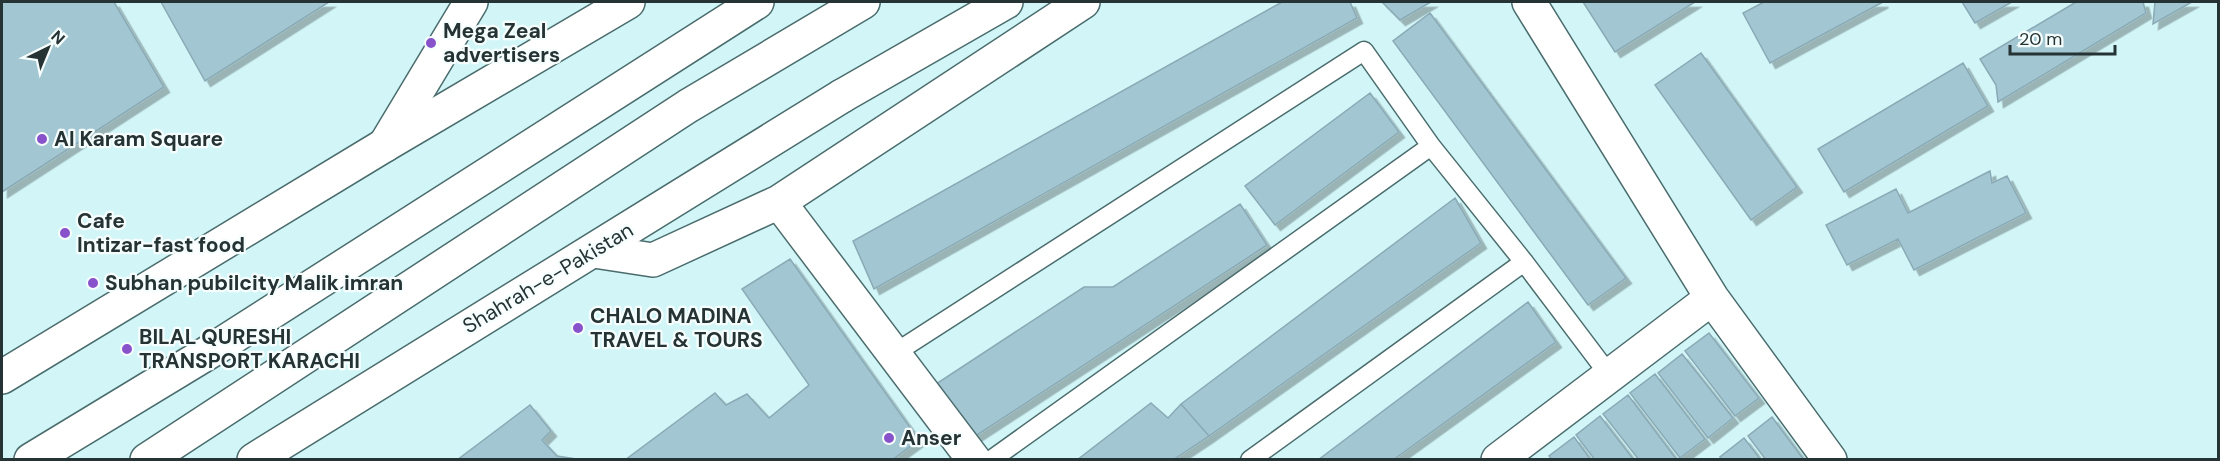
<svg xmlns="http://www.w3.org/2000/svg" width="2220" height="461" viewBox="0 0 2220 461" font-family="'DM Sans',sans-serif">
	<defs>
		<filter id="shadow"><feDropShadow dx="5.5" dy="5.5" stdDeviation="0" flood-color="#0004"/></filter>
	</defs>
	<rect width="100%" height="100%" fill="#d2f6f8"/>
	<path fill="#a2c6d2" stroke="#8aaab5" stroke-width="1.5" filter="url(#shadow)" d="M 2,2 L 114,2 L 164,87 L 2,192 Z
		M 161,2 L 329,2 L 205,81 Z
		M 1282,2 L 1350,2 L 1357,18 L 874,289 L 853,241 Z
		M 1382,2 L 1431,2 L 1400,20 Z
		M 1583,2 L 1695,2 L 1615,52 Z
		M 1764,2 L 1883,2 L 1770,63 L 1743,13 Z
		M 1962,2 L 2012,2 L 1975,23 Z
		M 2076,2 L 2143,2 L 2146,13 L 1998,102 L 1996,85 L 1980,59 Z
		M 2155,2 L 2192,2 L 2153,24 Z
		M 1430,13 L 1626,278 L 1588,305 L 1393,41 Z
		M 1701,53 L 1797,187 L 1751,220 L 1655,85 Z
		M 1963,63 L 1988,106 L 1844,192 L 1818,149 Z
		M 1370,93 L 1399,132 L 1275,225 L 1245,186 Z
		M 1990,171 L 1992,183 L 2007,176 L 2026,213 L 1914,270 L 1898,239 L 1847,265 L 1826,225 L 1896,189 L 1908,213 Z
		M 1455,198 L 1481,243 L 1209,436 L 1181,404 Z
		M 1240,204 L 1267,245 L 971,439 L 936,384 L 1084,287 L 1113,287 Z
		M 790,259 L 919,440 L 892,460 L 625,460 L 715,393 L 726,405 L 747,394 L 769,418 L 809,385 L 742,289 Z
		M 1528,302 L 1556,342 L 1393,460 L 1318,460 Z
		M 1709,333 L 1759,398 L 1735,416 L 1685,351 Z
		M 1682,354 L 1733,418 L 1708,438 L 1658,373 Z
		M 1655,374 L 1705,439 L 1680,458 L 1630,393 Z
		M 1628,395 L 1677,460 L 1639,460 L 1603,414 Z
		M 1151,403 L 1168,418 L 1181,404 L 1209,436 L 1173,460 L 1077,460 Z
		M 530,405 L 551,431 L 542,440 L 557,456 L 583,460 L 457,460 Z
		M 1600,416 L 1634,460 L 1595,460 L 1576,435 Z
		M 1772,417 L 1804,460 L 1766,460 L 1748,436 Z
		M 1574,437 L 1591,460 L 1552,460 L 1549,456 Z
		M 1744,438 L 1761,460 L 1722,460 L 1720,457 Z"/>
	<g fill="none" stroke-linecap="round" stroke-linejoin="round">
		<defs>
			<path id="lane" d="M 895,353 L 1364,51 L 1431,146 L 1524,262 L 1610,376
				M 991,460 L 1431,146
				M 1250,460 L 1524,262"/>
			<path id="street" d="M 385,145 L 471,2
				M 779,202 L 974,460
				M 594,251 L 653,260 L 779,202 L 1083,2"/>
			<path id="secondary" d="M 1529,2 L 1712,298 L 1830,460
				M 2,377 L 385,145 L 628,2
				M 254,460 L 842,96
				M 1498,460 L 1712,298"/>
			<path id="highway" d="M 842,96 L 1006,2
				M 31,460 L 214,349 L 757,2
				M 147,460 L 688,106 L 863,2"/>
		</defs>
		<use href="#lane" stroke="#4b6c6d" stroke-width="21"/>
		<use href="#street" stroke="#4b6c6d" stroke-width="36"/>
		<use href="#secondary" stroke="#4b6c6d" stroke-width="36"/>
		<use href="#highway" stroke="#4b6c6d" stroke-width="36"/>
		<use href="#lane" stroke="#fff" stroke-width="18"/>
		<use href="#street" stroke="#fff" stroke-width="33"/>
		<use href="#secondary" stroke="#fff" stroke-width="33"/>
		<use href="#highway" stroke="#fff" stroke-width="33"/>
	</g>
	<g fill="#8852ca" stroke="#f6fdfd" stroke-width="2">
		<circle cx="431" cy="43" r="6"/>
		<circle cx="42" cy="139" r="6"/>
		<circle cx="65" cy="233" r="6"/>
		<circle cx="93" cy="283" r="6"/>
		<circle cx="578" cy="328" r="6"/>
		<circle cx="127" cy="349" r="6"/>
		<circle cx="889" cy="438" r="6"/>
	</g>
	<g text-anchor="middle" stroke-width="4.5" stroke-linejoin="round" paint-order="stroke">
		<g font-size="21" font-weight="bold" fill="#253334" stroke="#f6fdfd" text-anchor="start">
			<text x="443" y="38">Mega Zeal<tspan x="443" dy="24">advertisers</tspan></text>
			<text x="54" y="146">Al Karam Square</text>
			<text x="77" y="228">Cafe<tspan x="77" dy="24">Intizar-fast food</tspan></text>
			<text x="105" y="290">Subhan pubilcity Malik imran</text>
			<text x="590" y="323">CHALO MADINA<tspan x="590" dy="24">TRAVEL &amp; TOURS</tspan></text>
			<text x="139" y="344">BILAL QURESHI<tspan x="139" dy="24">TRANSPORT KARACHI</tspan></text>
			<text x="901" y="445">Anser</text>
		</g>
		<g font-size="21" fill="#253334" stroke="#f6fdfd">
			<text transform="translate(548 278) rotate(-31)" y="7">Shahrah-e-Pakistan</text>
		</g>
	</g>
	<rect width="2220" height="461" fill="none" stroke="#253334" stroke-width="6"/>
	<g transform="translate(48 48) rotate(43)" stroke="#f6fdfd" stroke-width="4.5" paint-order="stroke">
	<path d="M0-4.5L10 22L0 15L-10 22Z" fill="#253334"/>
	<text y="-9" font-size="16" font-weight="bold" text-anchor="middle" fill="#253334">N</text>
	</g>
	<path d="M2010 45v9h105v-9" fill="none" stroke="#253334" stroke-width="3"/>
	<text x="2019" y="45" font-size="18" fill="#253334" stroke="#f6fdfd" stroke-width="4.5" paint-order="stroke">20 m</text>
</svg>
